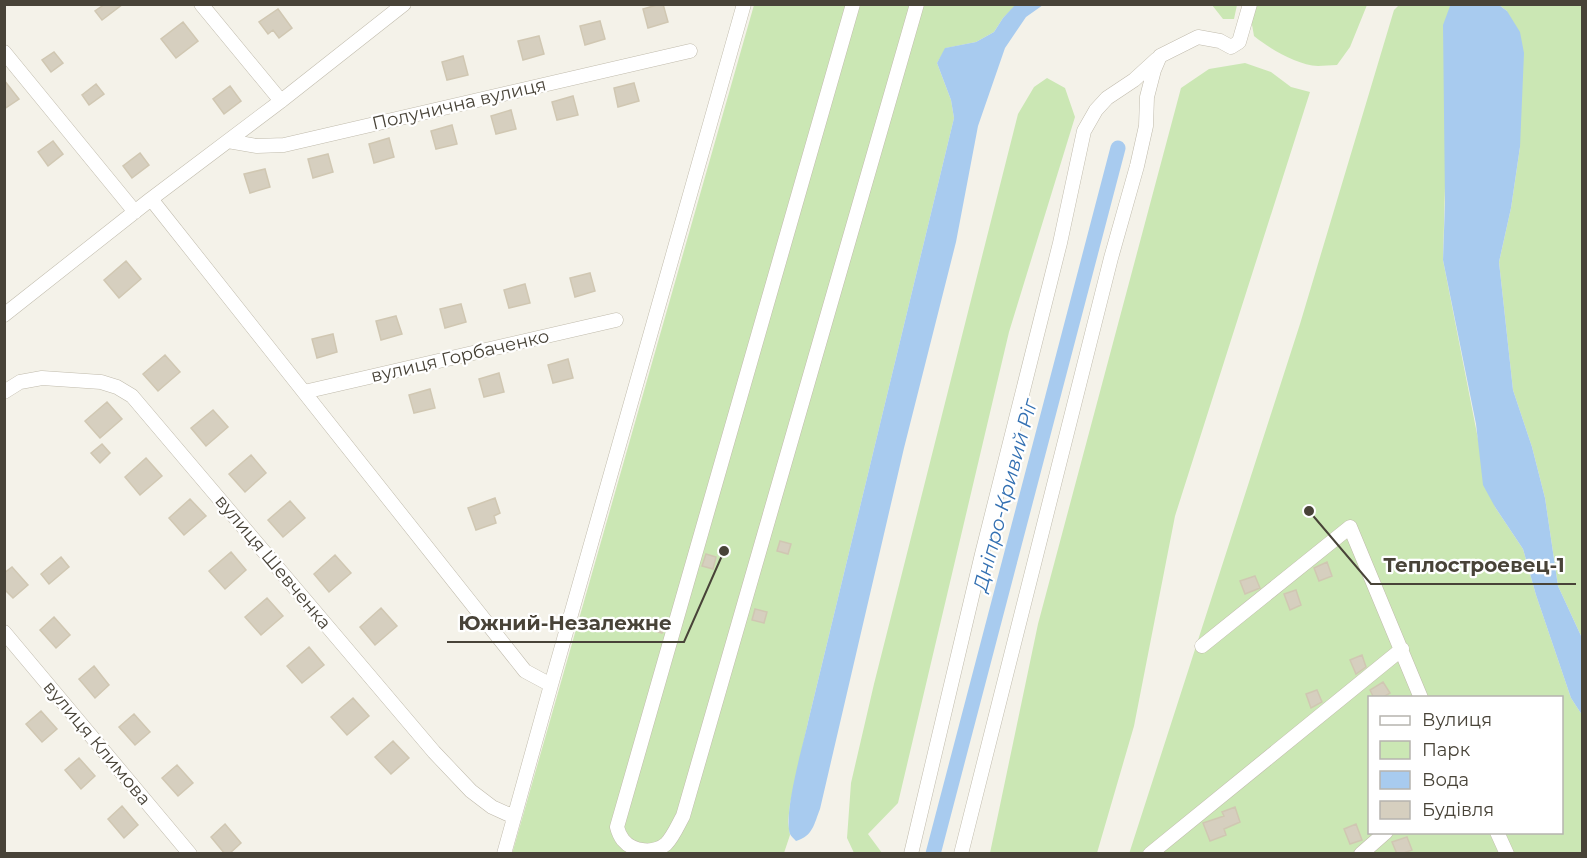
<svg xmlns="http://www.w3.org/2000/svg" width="1587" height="858" viewBox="0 0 1587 858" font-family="Montserrat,sans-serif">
	<rect width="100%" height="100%" fill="#f4f2e9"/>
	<path fill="#cbe7b4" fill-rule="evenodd" d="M 754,5 L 1016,5 L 1003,18 L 994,32 L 976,42 L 946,48 L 937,63 L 951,100 L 954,118 L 808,722 L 790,804 L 788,822 L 790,835 L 784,853 L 512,854 Z
		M 1212,5 L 1237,5 L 1234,19 L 1223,19 Z
		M 1257,5 L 1367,5 L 1350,47 L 1337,65 C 1330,65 1324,66 1318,66 C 1297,65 1270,49 1254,36 L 1251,19 Z
		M 1399,5 L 1452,5 L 1450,6 L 1443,260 L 1479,444 L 1495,507 L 1523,549 L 1536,595 L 1571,698 L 1582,715 L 1582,853 L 1129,854 L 1300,324 L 1394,10 ZM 1370,698 L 1562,698 L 1562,832 L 1370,832 Z
		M 1499,5 L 1582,5 L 1582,638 L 1558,586 L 1545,498 L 1532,447 L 1513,390 L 1499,262 L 1511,208 L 1520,147 L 1507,11 Z
		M 1245,63 L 1271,72 L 1291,87 L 1310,92 L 1175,516 L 1134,726 L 1097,853 L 990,853 L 1038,624 L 1181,88 L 1209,69 Z
		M 1047,78 L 1065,88 L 1075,117 L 1009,332 L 898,803 L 868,834 L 882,853 L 854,853 L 847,838 L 851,783 L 874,684 L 1018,114 L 1034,87 Z"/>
	<path fill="#a8cbef" d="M 1016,4 L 1043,5 L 1026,17 L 1005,48 L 978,126 L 956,242 L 904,448 L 820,809 C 814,824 813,836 796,841 C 794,839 791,836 790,834 C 783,814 803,745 808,722 L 954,118 L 951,100 L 937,63 L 945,48 L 976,42 L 994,32 L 1003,18 Z
		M 1452,5 L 1499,5 L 1507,11 L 1520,32 L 1524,53 L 1520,147 L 1511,208 L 1499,262 L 1513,390 L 1532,447 L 1545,498 L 1558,586 L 1582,638 L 1582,715 L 1571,698 L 1536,595 L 1523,549 L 1495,507 L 1483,485 L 1476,424 L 1443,260 L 1445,202 L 1443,25 L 1450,6 Z"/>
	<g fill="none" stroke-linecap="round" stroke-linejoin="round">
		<path stroke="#a8cbef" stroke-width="15" d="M 933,854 L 1118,148"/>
	</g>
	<path fill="#d6cfbf" stroke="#d0c7b2" stroke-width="1.5" d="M 105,4 L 123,4 L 102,20 L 95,11 Z
		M 660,4 L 663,4 L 668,22 L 648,28 L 643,9 Z
		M 278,9 L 292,28 L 279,38 L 273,30 L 268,34 L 259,22 Z
		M 600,21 L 605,39 L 585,45 L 580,26 Z
		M 183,22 L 198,41 L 176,58 L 161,39 Z
		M 539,36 L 544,54 L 523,60 L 518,41 Z
		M 54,52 L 63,63 L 51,72 L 42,60 Z
		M 463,56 L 468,75 L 447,80 L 442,62 Z
		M 4,80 L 19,99 L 4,109 Z
		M 634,83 L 639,101 L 618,107 L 614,88 Z
		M 96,84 L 104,94 L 89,105 L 82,95 Z
		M 230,86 L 241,101 L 224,114 L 213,99 Z
		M 573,96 L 578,115 L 557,120 L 552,102 Z
		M 511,110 L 516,129 L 496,134 L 491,116 Z
		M 452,125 L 457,144 L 436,149 L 431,131 Z
		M 389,138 L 394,157 L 374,163 L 369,144 Z
		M 53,141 L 63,154 L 48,166 L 38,152 Z
		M 140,153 L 149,165 L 132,178 L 123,166 Z
		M 328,154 L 333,172 L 313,178 L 308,159 Z
		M 265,169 L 270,187 L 250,193 L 244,174 Z
		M 126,261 L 141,279 L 119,298 L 104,280 Z
		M 590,273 L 595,291 L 575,297 L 570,278 Z
		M 525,284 L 530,303 L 509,308 L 504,290 Z
		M 461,304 L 466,322 L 445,328 L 440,309 Z
		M 396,316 L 402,334 L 381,340 L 376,321 Z
		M 333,334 L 337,352 L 317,358 L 312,339 Z
		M 165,355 L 180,372 L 158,391 L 143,374 Z
		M 568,359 L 573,378 L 553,383 L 548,365 Z
		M 499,373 L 504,392 L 484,397 L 479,379 Z
		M 430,389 L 435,408 L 414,413 L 409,395 Z
		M 107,402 L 122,419 L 100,438 L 85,421 Z
		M 213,410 L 228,427 L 206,446 L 191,428 Z
		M 102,444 L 110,453 L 100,463 L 91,453 Z
		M 251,455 L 266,473 L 245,492 L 229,474 Z
		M 146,458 L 162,476 L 140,495 L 125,477 Z
		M 495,498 L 500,513 L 494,516 L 496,523 L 476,530 L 468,508 Z
		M 190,499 L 206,516 L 184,535 L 169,518 Z
		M 290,501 L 305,518 L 283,537 L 268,520 Z
		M 780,541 L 791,544 L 788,554 L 777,551 Z
		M 231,552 L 246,570 L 225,589 L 209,571 Z
		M 706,554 L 716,557 L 713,569 L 702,566 Z
		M 335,555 L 351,573 L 329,592 L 314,574 Z
		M 61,557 L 69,567 L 49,584 L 41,574 Z
		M 1327,562 L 1332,576 L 1319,581 L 1314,568 Z
		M 12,567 L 28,585 L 13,598 L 4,589 L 4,573 Z
		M 1255,576 L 1260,588 L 1245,594 L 1240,581 Z
		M 1296,590 L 1301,605 L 1290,610 L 1284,594 Z
		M 267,598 L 283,616 L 261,635 L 245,617 Z
		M 381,608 L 397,626 L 375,645 L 360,627 Z
		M 755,609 L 767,612 L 764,623 L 752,620 Z
		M 54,617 L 70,635 L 56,648 L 40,630 Z
		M 653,618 L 666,622 L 662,633 L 649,629 Z
		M 309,647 L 324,665 L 302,683 L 287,666 Z
		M 1362,655 L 1366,667 L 1356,674 L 1350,660 Z
		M 94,666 L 109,685 L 95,698 L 79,679 Z
		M 1383,682 L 1390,693 L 1382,698 L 1374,698 L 1370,690 Z
		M 1317,690 L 1322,702 L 1311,708 L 1306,694 Z
		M 353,698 L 369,716 L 347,735 L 331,717 Z
		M 41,711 L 57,729 L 42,742 L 26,724 Z
		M 134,714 L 150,732 L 135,745 L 119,727 Z
		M 393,741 L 409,758 L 391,774 L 375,757 Z
		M 79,758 L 95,776 L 81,789 L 65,770 Z
		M 177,765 L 193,783 L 178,796 L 162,778 Z
		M 122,806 L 138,825 L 124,838 L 108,819 Z
		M 1235,807 L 1240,822 L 1224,829 L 1226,835 L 1210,841 L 1203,823 L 1224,816 L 1222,812 Z
		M 225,824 L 241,843 L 229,854 L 225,854 L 211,837 Z
		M 1356,824 L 1362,840 L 1350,844 L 1344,829 Z
		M 1407,837 L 1412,850 L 1401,854 L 1397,854 L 1392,842 Z"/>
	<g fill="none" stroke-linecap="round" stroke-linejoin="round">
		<defs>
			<path id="minor" d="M 201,4 L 281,101
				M 853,4 L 617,827 C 618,831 620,836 623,840 C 633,852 654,854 666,844 C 673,837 678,825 683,816 L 917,4
				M 4,52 L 135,212
				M 228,141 L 257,146 L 284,145 L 690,51
				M 151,199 L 525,671 L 551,685
				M 4,315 L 151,199 L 281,101 L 404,4
				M 4,392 L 20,382 L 42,378 L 101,382 L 117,387 L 132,396 L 434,752 L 471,791 L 492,807 L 514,817
				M 304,392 L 616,320
				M 4,632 L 190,854
				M 1202,646 L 1350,527 L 1421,698
				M 1497,832 L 1507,854
				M 504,854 L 551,685 L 744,4
				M 911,854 L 982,554 L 1060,243 L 1084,131 L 1096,110 L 1107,98 L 1134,80 L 1157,59
				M 961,854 L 1111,258 L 1137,166 L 1146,126 L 1147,97 L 1154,70 L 1160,56 L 1198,37 L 1220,41 L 1231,47 L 1239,42 L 1250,4
				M 1150,854 L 1402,649
				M 1361,854 L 1386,832"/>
		</defs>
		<use href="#minor" stroke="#c0bbac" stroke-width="15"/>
		<use href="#minor" stroke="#fff" stroke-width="14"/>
	</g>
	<g text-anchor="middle" stroke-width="4.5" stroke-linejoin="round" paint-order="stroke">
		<g font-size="18" fill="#484338" stroke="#fff">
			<text transform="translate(459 104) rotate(-13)" y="6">Полунична вулиця</text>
			<text transform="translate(460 356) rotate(-13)" y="6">вулиця Горбаченко</text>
			<text transform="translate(273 562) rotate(50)" y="6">вулиця Шевченка</text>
			<text transform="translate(97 743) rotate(50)" y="6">вулиця Климова</text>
		</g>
		<g font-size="20" font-style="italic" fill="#3370b2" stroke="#fff">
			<text transform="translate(1005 495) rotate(-75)" y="7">Дніпро-Кривий Ріг</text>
		</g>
	</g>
	<path fill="none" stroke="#484338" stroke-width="2" d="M1309 511L1371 584H1576M724 551L684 642H447"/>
	<g fill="#484338" stroke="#fff" stroke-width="2">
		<circle cx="1309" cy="511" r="6"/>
		<circle cx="724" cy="551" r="6"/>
	</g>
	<g font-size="20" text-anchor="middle" font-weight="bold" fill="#484338" stroke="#fff" stroke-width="4.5" stroke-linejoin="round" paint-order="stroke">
		<text x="1474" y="572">Теплостроевец-1</text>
		<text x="565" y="630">Южний-Незалежне</text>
	</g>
	<rect width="1587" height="858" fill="none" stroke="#484338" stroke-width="12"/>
	<rect x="1368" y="696" width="195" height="138" fill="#ffffff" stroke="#b6b4af" stroke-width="1.5"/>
	<rect x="1380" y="716" width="30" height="9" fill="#ffffff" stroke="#b6b4af" stroke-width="1.5"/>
	<text x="1422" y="726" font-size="18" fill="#484338">Вулиця</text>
	<rect x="1380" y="741" width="30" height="18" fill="#cbe7b4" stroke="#b6b4af" stroke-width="1.5"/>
	<text x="1422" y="756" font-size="18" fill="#484338">Парк</text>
	<rect x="1380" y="771" width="30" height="18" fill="#a8cbef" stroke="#b6b4af" stroke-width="1.5"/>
	<text x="1422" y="786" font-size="18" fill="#484338">Вода</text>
	<rect x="1380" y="801" width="30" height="18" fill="#d6cfbf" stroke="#b6b4af" stroke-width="1.5"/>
	<text x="1422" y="816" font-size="18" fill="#484338">Будівля</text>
</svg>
